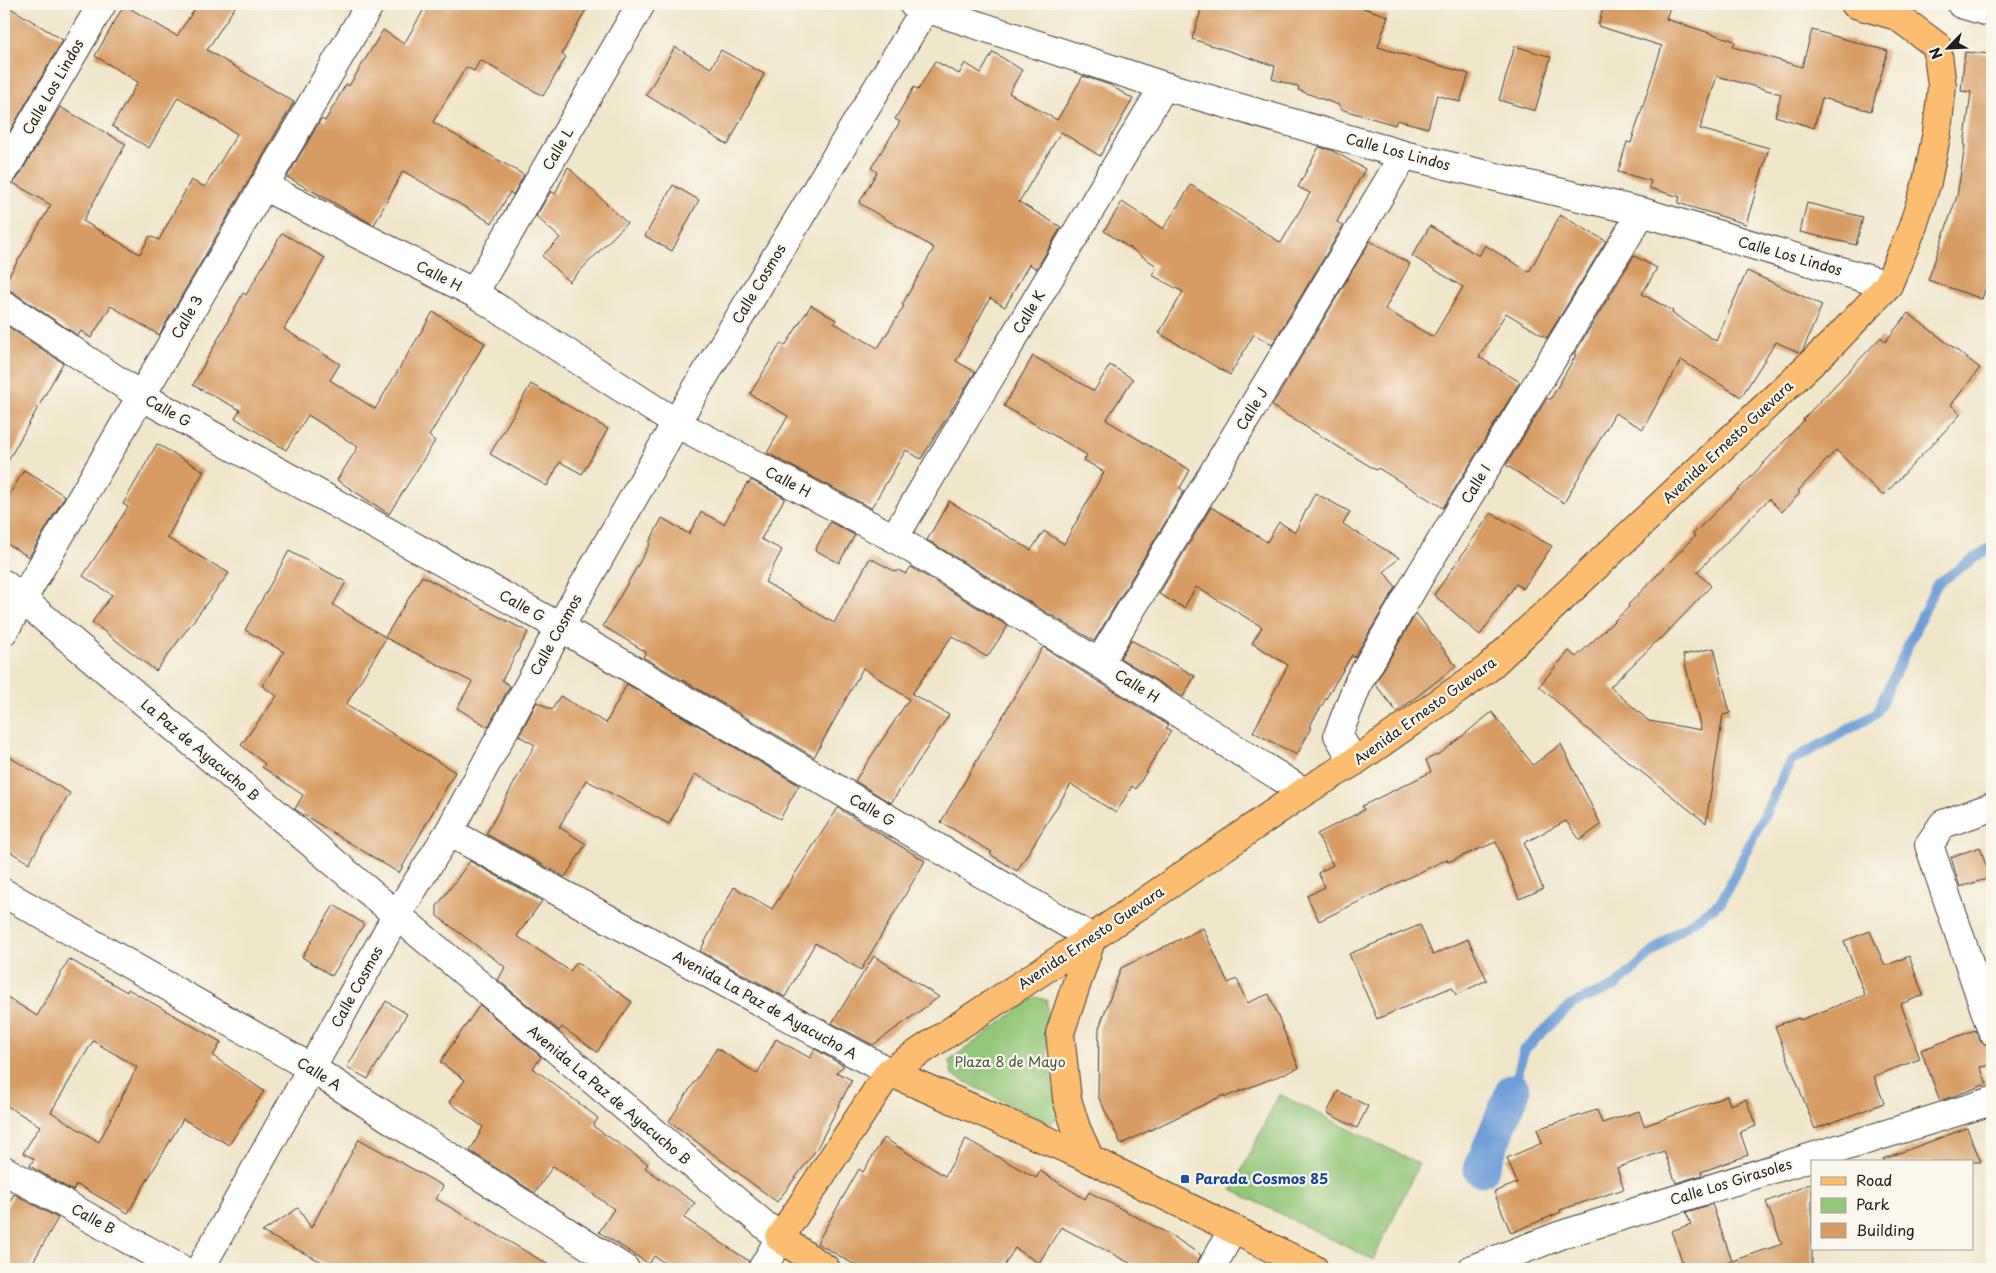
<svg xmlns="http://www.w3.org/2000/svg" width="1996" height="1273" viewBox="0 0 1996 1273" font-family="'Playpen Sans',sans-serif">
	<rect width="100%" height="100%" fill="#fbf7ec"/>
	<filter id="ink" filterUnits="userSpaceOnUse"><feTurbulence type="fractalNoise" baseFrequency=".02" numOctaves="2"/><feDisplacementMap in="SourceGraphic" scale="10" xChannelSelector="R" yChannelSelector="G"/><feConvolveMatrix kernelMatrix="1 2 1 2 8 2 1 2 1" color-interpolation-filters="sRGB"/></filter>
	<filter id="wash" filterUnits="userSpaceOnUse"><feTurbulence type="fractalNoise" baseFrequency=".0096" numOctaves="4" result="noise"/><feDisplacementMap in="SourceGraphic" scale="20" xChannelSelector="R" yChannelSelector="G"/><feGaussianBlur stdDeviation="1.12" result="paint"/><feColorMatrix in="noise" values="0 0 0 0 0 0 0 0 0 0 0 0 0 0 0 0 0 1.4 0 .05"/><feComposite in="paint" operator="in"/></filter>
	<g filter="url(#wash)">
		<rect width="100%" height="100%" fill="#f0e6ca"/>
		<path fill="#92c678" stroke="#57714a" d="M 1035,997 L 1047,1000 L 1047,1060 L 1060,1116 L 1049,1124 L 952,1075 L 949,1061 Z
			M 1279,1094 L 1419,1164 L 1373,1260 L 1232,1190 Z"/>
		<g fill="none" stroke-linecap="round" stroke-linejoin="round">
			<path stroke="#6e9fd8" stroke-width="10" d="M 1513,1091 L 1524,1050 L 1572,1004 L 1615,986 L 1670,937 L 1721,902 L 1791,761 L 1876,714 L 1937,584 L 1992,546"/>
			<path stroke="#6e9fd8" stroke-width="35" d="M 1481,1169 L 1513,1091"/>
		</g>
		<g id="blocks">
			<path fill="#d69c63" fill-rule="evenodd" d="M 4,4 L 63,40 L 4,141 Z
				M 198,4 L 237,4 L 207,50 L 294,102 L 159,335 L 111,306 L 91,338 L 81,331 L 78,336 L 13,292 L 4,290 L 4,284 L 51,205 L 13,183 L 17,179 L 60,107 L 126,144 L 83,221 L 140,254 L 150,236 L 159,240 L 191,180 L 205,187 L 237,134 L 178,97 L 149,148 L 112,126 L 138,82 L 95,56 L 124,5 L 177,36 Z
				M 427,4 L 589,4 L 562,54 L 566,57 L 543,96 L 480,60 L 474,71 L 466,67 L 433,122 L 524,175 L 513,195 L 510,192 L 492,223 L 403,171 L 374,225 L 287,177 L 321,119 L 325,121 L 346,84 L 349,86 L 383,30 L 404,44 Z
				M 1203,4 L 1351,4 L 1388,16 L 1378,47 L 1469,74 L 1460,102 L 1437,95 L 1428,128 L 1397,120 L 1395,125 L 1340,109 L 1341,106 L 1298,90 L 1299,87 L 1272,79 L 1275,66 L 1192,39 Z
				M 1604,4 L 1671,4 L 1666,19 L 1735,41 L 1733,47 L 1802,67 L 1812,30 L 1888,51 L 1871,111 L 1822,98 L 1814,128 L 1775,116 L 1781,94 L 1717,76 L 1700,129 L 1769,148 L 1746,224 L 1678,203 L 1680,197 L 1649,188 L 1651,181 L 1618,172 L 1627,142 L 1631,143 L 1662,46 L 1598,26 Z
				M 1515,46 L 1551,57 L 1535,111 L 1499,100 Z
				M 675,47 L 711,68 L 721,50 L 764,74 L 728,145 L 646,95 Z
				M 993,52 L 1022,70 L 1009,93 L 1057,120 L 1083,76 L 1110,85 L 1133,99 L 1100,156 L 1061,132 L 1019,202 L 1061,227 L 1037,269 L 1029,264 L 1005,307 L 990,298 L 956,361 L 975,372 L 921,459 L 906,450 L 871,508 L 767,453 L 788,416 L 750,394 L 781,343 L 785,346 L 811,305 L 836,320 L 834,323 L 878,348 L 904,306 L 902,305 L 934,248 L 859,203 L 877,172 L 871,168 L 900,122 L 895,119 L 914,87 L 918,90 L 935,61 L 959,74 L 965,63 L 981,73 Z
				M 1965,52 L 1992,54 L 1992,269 L 1982,299 L 1928,280 L 1957,196 L 1965,146 L 1964,146 L 1971,92 L 1961,91 Z
				M 1319,147 L 1331,150 L 1365,169 L 1337,222 L 1343,226 L 1272,345 L 1254,334 L 1230,375 L 1159,333 L 1183,292 L 1152,275 L 1157,266 L 1104,231 L 1122,202 L 1163,229 L 1191,185 L 1281,243 L 1310,193 L 1298,187 Z
				M 568,167 L 627,223 L 569,282 L 542,256 L 560,238 L 536,216 L 551,191 L 555,194 Z
				M 673,185 L 699,200 L 672,251 L 645,236 Z
				M 1807,203 L 1863,217 L 1856,245 L 1800,232 Z
				M 1560,215 L 1606,241 L 1547,338 L 1506,313 L 1479,357 L 1520,382 L 1443,508 L 1378,468 L 1376,470 L 1272,406 L 1370,241 L 1410,264 L 1385,309 L 1433,337 L 1463,287 L 1412,256 L 1430,226 L 1479,256 L 1485,245 L 1529,272 Z
				M 282,233 L 325,258 L 284,329 L 340,364 L 330,380 L 375,409 L 433,312 L 485,343 L 429,436 L 435,441 L 389,514 L 337,480 L 358,447 L 308,415 L 286,450 L 235,418 L 240,410 L 193,385 L 243,293 L 246,295 Z
				M 1634,256 L 1657,268 L 1642,294 L 1673,311 L 1672,313 L 1716,341 L 1747,271 L 1822,305 L 1803,350 L 1800,353 L 1776,342 L 1741,397 L 1681,360 L 1643,429 L 1615,413 L 1564,503 L 1506,465 L 1547,398 L 1550,400 L 1576,355 L 1574,354 Z
				M 1908,313 L 1980,368 L 1951,405 L 1961,414 L 1883,496 L 1836,450 L 1798,491 L 1800,493 L 1782,512 L 1769,499 L 1697,572 L 1711,586 L 1661,639 L 1660,638 L 1610,687 L 1649,721 L 1701,730 L 1683,655 L 1714,648 L 1730,713 L 1723,715 L 1706,823 L 1586,728 L 1539,686 L 1569,651 L 1576,657 L 1629,607 L 1628,605 L 1695,536 L 1693,534 L 1749,479 L 1804,420 L 1803,419 L 1881,337 L 1885,342 Z
				M 4,324 L 63,363 L 4,468 Z
				M 1033,356 L 1094,391 L 1110,365 L 1133,379 L 1106,420 L 1190,470 L 1180,488 L 1184,491 L 1094,641 L 927,540 L 949,501 L 1031,550 L 1044,531 L 1064,544 L 1104,472 L 1084,460 L 1087,455 L 1004,406 Z
				M 531,384 L 608,429 L 582,474 L 560,462 L 547,486 L 490,454 Z
				M 157,444 L 204,471 L 167,538 L 229,573 L 156,671 L 92,622 L 112,595 L 83,576 L 128,507 L 123,504 Z
				M 24,470 L 65,496 L 29,557 L 4,542 L 4,504 Z
				M 751,480 L 785,498 L 761,539 L 782,550 L 765,582 L 834,623 L 870,558 L 896,572 L 898,570 L 906,574 L 911,567 L 1008,626 L 987,657 L 952,636 L 912,694 L 949,715 L 891,803 L 855,781 L 909,699 L 863,668 L 814,757 L 643,657 L 646,652 L 603,626 L 650,544 L 649,543 L 662,518 L 689,534 L 701,512 L 724,524 L 747,483 L 749,484 Z
				M 1315,493 L 1350,512 L 1343,524 L 1399,558 L 1384,572 L 1396,587 L 1354,658 L 1352,655 L 1309,727 L 1311,728 L 1297,755 L 1253,732 L 1288,665 L 1252,643 L 1262,627 L 1196,587 L 1184,608 L 1159,594 L 1211,507 L 1267,542 L 1279,522 L 1295,532 Z
				M 1491,513 L 1552,546 L 1523,589 L 1516,584 L 1480,635 L 1434,595 Z
				M 830,522 L 855,535 L 839,563 L 815,550 Z
				M 289,551 L 346,582 L 333,605 L 385,637 L 422,576 L 528,632 L 502,680 L 510,686 L 488,727 L 457,708 L 472,682 L 386,638 L 346,705 L 455,772 L 399,873 L 296,810 L 295,809 L 303,795 L 262,767 L 265,764 L 241,745 L 277,696 L 262,686 L 284,652 L 245,630 Z
				M 1416,613 L 1456,666 L 1397,712 L 1375,684 Z
				M 1131,640 L 1195,676 L 1183,697 L 1120,658 Z
				M 1043,647 L 1168,725 L 1166,728 L 1171,731 L 1136,789 L 1132,786 L 1116,813 L 1071,784 L 1017,871 L 990,854 L 992,852 L 941,822 Z
				M 627,684 L 799,785 L 780,819 L 695,774 L 669,824 L 586,780 L 559,827 L 586,844 L 565,877 L 486,834 L 535,745 L 519,736 L 537,702 L 552,710 L 560,696 L 606,723 Z
				M 1492,712 L 1533,765 L 1561,744 L 1601,825 L 1580,840 L 1566,821 L 1524,843 L 1543,889 L 1519,899 L 1496,842 L 1448,862 L 1447,859 L 1319,921 L 1307,896 L 1325,887 L 1318,873 L 1333,865 L 1317,834 L 1364,810 L 1362,806 L 1431,772 L 1426,760 L 1441,753 Z
				M 4,754 L 70,793 L 29,863 L 4,848 Z
				M 838,808 L 925,861 L 861,970 L 815,943 L 785,997 L 700,951 L 734,887 L 772,909 Z
				M 1980,847 L 1990,878 L 1960,887 L 1951,857 Z
				M 470,861 L 542,901 L 517,936 L 570,971 L 577,962 L 632,1002 L 597,1052 L 562,1027 L 559,1031 L 498,980 L 505,967 L 437,916 L 437,906 Z
				M 334,905 L 364,924 L 332,976 L 302,957 Z
				M 1420,925 L 1433,955 L 1468,939 L 1487,980 L 1456,995 L 1452,987 L 1377,1019 L 1349,954 Z
				M 1203,928 L 1228,983 L 1237,979 L 1247,1003 L 1269,994 L 1299,1068 L 1225,1097 L 1224,1095 L 1121,1144 L 1098,1096 L 1099,1028 L 1121,968 Z
				M 1870,931 L 1885,966 L 1909,956 L 1923,995 L 1901,1004 L 1920,1059 L 1874,1076 L 1884,1103 L 1815,1129 L 1775,1026 L 1799,1018 L 1800,1020 L 1865,995 L 1844,941 Z
				M 874,956 L 939,997 L 873,1045 L 832,1023 Z
				M 69,959 L 127,992 L 128,989 L 221,1042 L 213,1056 L 264,1091 L 229,1145 L 183,1119 L 128,1213 L 76,1184 L 73,1191 L 30,1166 L 34,1159 L 23,1153 L 40,1126 L 4,1104 L 4,995 L 37,1016 ZM 93,1041 L 137,1067 L 99,1142 L 51,1112 Z
				M 386,1001 L 407,1014 L 368,1079 L 347,1067 Z
				M 480,1005 L 541,1057 L 533,1068 L 598,1118 L 593,1126 L 648,1164 L 645,1168 L 695,1203 L 684,1218 L 749,1261 L 746,1269 L 674,1269 L 654,1256 L 649,1264 L 599,1232 L 614,1209 L 553,1166 L 535,1193 L 470,1151 L 483,1127 L 449,1102 L 465,1080 L 440,1062 Z
				M 1975,1030 L 1981,1042 L 1992,1046 L 1992,1065 L 1980,1067 L 1987,1084 L 1940,1101 L 1921,1050 Z
				M 776,1039 L 810,1058 L 815,1049 L 844,1066 L 836,1072 L 852,1080 L 816,1150 L 777,1202 L 669,1121 L 717,1048 L 757,1074 Z
				M 1338,1091 L 1368,1106 L 1357,1128 L 1327,1113 Z
				M 1727,1096 L 1730,1105 L 1746,1099 L 1756,1126 L 1740,1132 L 1748,1155 L 1701,1172 L 1702,1175 L 1676,1183 L 1664,1151 L 1617,1168 L 1624,1189 L 1560,1210 L 1561,1212 L 1511,1233 L 1494,1192 L 1517,1183 L 1507,1158 L 1542,1143 L 1537,1129 L 1597,1110 L 1602,1123 L 1639,1111 L 1644,1126 Z
				M 1967,1128 L 1981,1162 L 1884,1162 L 1883,1159 Z
				M 884,1138 L 945,1176 L 966,1139 L 1036,1178 L 1040,1171 L 1085,1199 L 1089,1192 L 1169,1234 L 1201,1255 L 1195,1269 L 1141,1269 L 1061,1227 L 1039,1263 L 1015,1248 L 1002,1269 L 862,1269 L 817,1243 L 859,1169 L 863,1172 Z
				M 359,1139 L 443,1186 L 436,1199 L 556,1269 L 336,1269 L 262,1232 L 298,1208 L 311,1228 Z
				M 1812,1183 L 1812,1269 L 1722,1269 L 1721,1265 L 1782,1244 L 1766,1202 Z
				M 14,1194 L 58,1218 L 29,1269 L 13,1269 L 4,1264 L 4,1212 Z
				M 1712,1204 L 1732,1261 L 1709,1269 L 1685,1269 L 1671,1231 L 1691,1224 L 1686,1212 Z"/>
		</g>
	</g>
	<g filter="url(#ink)">
		<use href="#blocks" fill-opacity="0" stroke="#3c3a36" stroke-width="1"/>
		<g fill="none" stroke-linecap="round" stroke-linejoin="round">
			<defs>
				<path id="minor" d="M 913,4 L 1164,86 L 1404,155 L 1642,212 L 1888,285
					M 1961,4 L 1992,13
					M 4,171 L 102,4
					M 263,186 L 474,293 L 676,423 L 894,538 L 1099,663 L 1304,792
					M 474,293 L 641,4
					M 4,305 L 141,396 L 560,627 L 1092,938
					M 894,538 L 1164,86
					M 4,584 L 780,1238 L 762,1269
					M 4,631 L 370,4
					M 1099,663 L 1404,155
					M 1354,762 L 1338,735 L 1359,681 L 1421,574 L 1642,212
					M 1992,807 L 1943,824 L 1929,845 L 1992,1031
					M 449,832 L 889,1072
					M 4,893 L 311,1068 L 625,1269
					M 4,1170 L 181,1269
					M 200,1269 L 396,916 L 449,832 L 560,627 L 676,423 L 926,7
					M 1211,1269 L 1233,1229
					M 1472,1269 L 1561,1235 L 1992,1101"/>
				<path id="major" d="M 889,1072 L 1090,1159 L 1314,1269
					M 1090,1159 L 1076,1128 L 1067,1099 L 1060,1033 L 1092,938
					M 826,1269 L 780,1238 L 889,1072 L 1092,938 L 1304,792 L 1354,762 L 1487,669 L 1835,341 L 1888,285 L 1912,229 L 1927,182 L 1937,132 L 1942,86 L 1937,46 L 1897,16 L 1855,4"/>
			</defs>
			<use href="#minor" stroke="#3c3a36" stroke-width="30"/>
			<use href="#major" stroke="#3c3a36" stroke-width="30"/>
			<use href="#minor" stroke="#fff" stroke-width="28"/>
			<use href="#major" stroke="#fcbd6f" stroke-width="28"/>
		</g>
	</g>
	<rect fill="#1a4fb4" stroke="#fbf7ec" stroke-width="2" x="1180" y="1174" width="10" height="10" rx="2.5"/>
	<g text-anchor="middle" stroke-width="4.5" stroke-linejoin="round" paint-order="stroke">
		<g font-size="14" fill="#1c1c1c" stroke="#fbf7ec">
			<text transform="translate(53 87) rotate(-60)" y="5">Calle Los Lindos</text>
			<text transform="translate(558 149) rotate(-60)" y="5">Calle L</text>
			<text transform="translate(1398 152) rotate(15)" y="5">Calle Los Lindos</text>
			<text transform="translate(1790 256) rotate(16)" y="5">Calle Los Lindos</text>
			<text transform="translate(439 276) rotate(27)" y="5">Calle H</text>
			<text transform="translate(759 284) rotate(-59)" y="5">Calle Cosmos</text>
			<text transform="translate(1029 312) rotate(-59)" y="5">Calle K</text>
			<text transform="translate(187 317) rotate(-60)" y="5">Calle 3</text>
			<text transform="translate(1252 409) rotate(-59)" y="5">Calle J</text>
			<text transform="translate(168 411) rotate(29)" y="5">Calle G</text>
			<text transform="translate(1728 442) rotate(-43)" y="5">Avenida Ernesto Guevara</text>
			<text transform="translate(788 482) rotate(28)" y="5">Calle H</text>
			<text transform="translate(1476 484) rotate(-59)" y="5">Calle I</text>
			<text transform="translate(522 606) rotate(29)" y="5">Calle G</text>
			<text transform="translate(556 635) rotate(-61)" y="5">Calle Cosmos</text>
			<text transform="translate(1137 686) rotate(32)" y="5">Calle H</text>
			<text transform="translate(1425 711) rotate(-36)" y="5">Avenida Ernesto Guevara</text>
			<text transform="translate(200 750) rotate(40)" y="5">La Paz de Ayacucho B</text>
			<text transform="translate(872 810) rotate(30)" y="5">Calle G</text>
			<text transform="translate(1091 938) rotate(-34)" y="5">Avenida Ernesto Guevara</text>
			<text transform="translate(357 987) rotate(-61)" y="5">Calle Cosmos</text>
			<text transform="translate(765 1005) rotate(29)" y="5">Avenida La Paz de Ayacucho A</text>
			<text transform="translate(319 1074) rotate(32)" y="5">Calle A</text>
			<text transform="translate(609 1095) rotate(40)" y="5">Avenida La Paz de Ayacucho B</text>
			<text transform="translate(1731 1182) rotate(-17)" y="5">Calle Los Girasoles</text>
			<text transform="translate(93 1219) rotate(29)" y="5">Calle B</text>
		</g>
		<g font-size="14" fill="#45583c" stroke="#fbf7ec">
			<text x="1010" y="1067">Plaza 8 de Mayo</text>
		</g>
		<g font-size="14" font-weight="bold" fill="#164399" stroke="#fbf7ec" text-anchor="start">
			<text x="1195" y="1184">Parada Cosmos 85</text>
		</g>
	</g>
	<rect width="1996" height="1273" fill="none" stroke="#fbf7ec" stroke-width="20"/>
	<rect x="1811" y="1160" width="162" height="90" fill="#fbf7ec" stroke="#a29f99"/>
	<rect x="1821" y="1177" width="25" height="8" fill="#fcbd6f" stroke="#a29f99"/>
	<text x="1856" y="1186" font-size="15" fill="#1c1c1c">Road</text>
	<rect x="1821" y="1198" width="25" height="15" fill="#92c678" stroke="#a29f99"/>
	<text x="1856" y="1210" font-size="15" fill="#1c1c1c">Park</text>
	<rect x="1821" y="1223" width="25" height="15" fill="#d69c63" stroke="#a29f99"/>
	<text x="1856" y="1236" font-size="15" fill="#1c1c1c">Building</text>
	<g transform="translate(1948 48) rotate(246)" stroke="#fbf7ec" stroke-width="4" paint-order="stroke">
	<path d="M0-4L9 19L0 12L-9 19Z" fill="#1c1c1c"/>
	<text y="-8" font-size="14" font-weight="bold" text-anchor="middle" fill="#1c1c1c">N</text>
	</g>
</svg>
